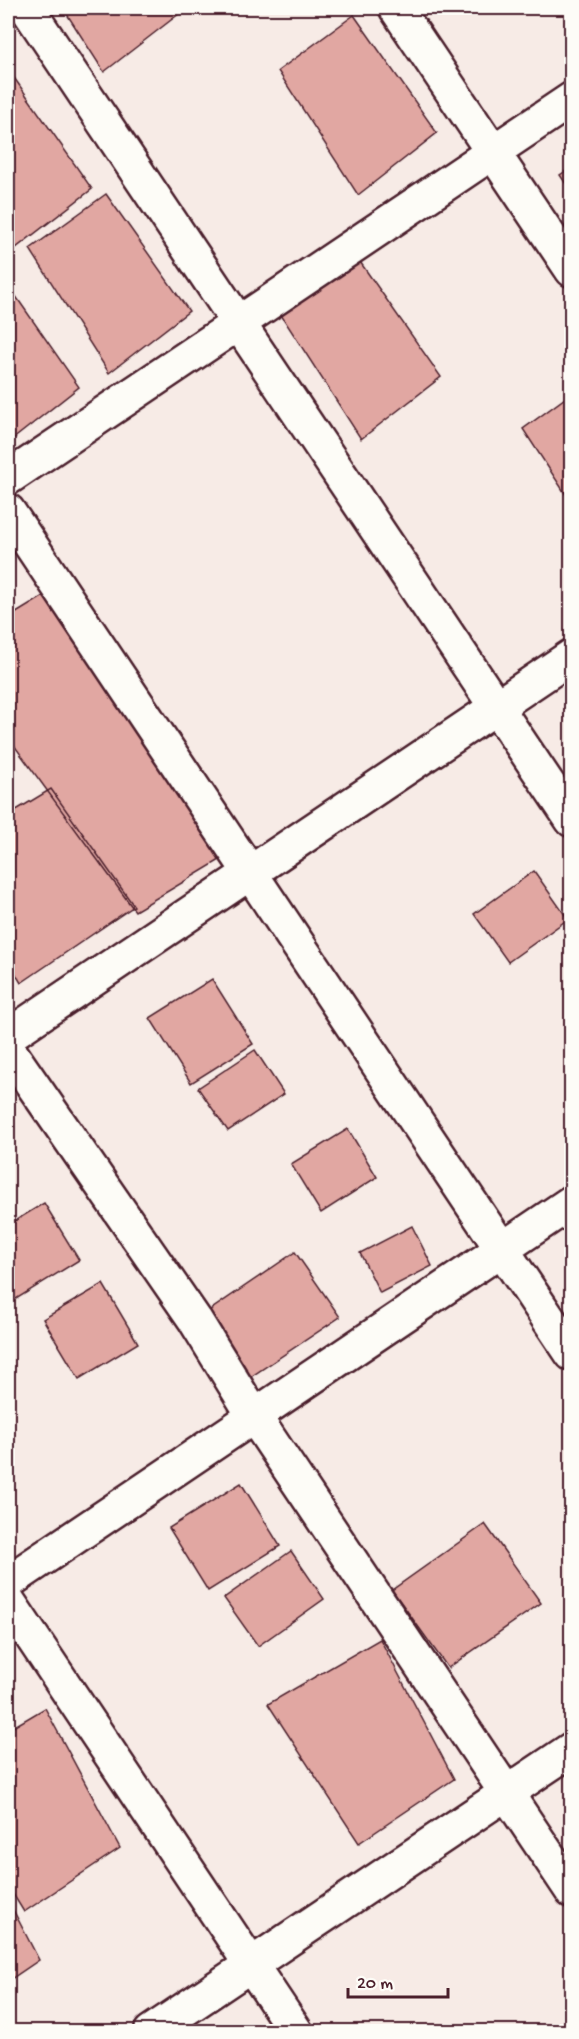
<svg xmlns="http://www.w3.org/2000/svg" width="579" height="2039" viewBox="0 0 579 2039" font-family="'Gochi Hand',sans-serif">
	<rect width="100%" height="100%" fill="#f7ebe6"/>
	<filter id="ink" filterUnits="userSpaceOnUse"><feTurbulence type="fractalNoise" baseFrequency=".0167" numOctaves="2"/><feDisplacementMap in="SourceGraphic" scale="12" xChannelSelector="R" yChannelSelector="G"/><feConvolveMatrix kernelMatrix="1 2 1 2 8 2 1 2 1" color-interpolation-filters="sRGB"/></filter>
	<g filter="url(#ink)">
		<path fill="#e1a7a2" stroke="#4a1f2b" stroke-width="1.5" d="M 63,8 L 182,8 L 184,10 L 104,72 Z
			M 354,15 L 437,133 L 358,195 L 278,71 Z
			M 10,72 L 92,189 L 12,251 L 8,243 L 8,74 Z
			M 572,167 L 572,193 L 560,175 Z
			M 106,194 L 189,311 L 109,373 L 30,249 Z
			M 358,259 L 441,377 L 361,439 L 281,315 Z
			M 8,285 L 79,387 L 8,443 Z
			M 572,393 L 572,504 L 523,429 Z
			M 57,588 L 235,851 L 135,911 L 8,737 L 8,618 Z
			M 51,789 L 134,906 L 21,983 L 8,961 L 8,815 Z
			M 534,871 L 568,919 L 508,962 L 474,914 Z
			M 212,979 L 253,1044 L 191,1083 L 150,1018 Z
			M 255,1050 L 284,1094 L 228,1131 L 198,1088 Z
			M 348,1129 L 377,1177 L 321,1213 L 291,1164 Z
			M 44,1203 L 79,1260 L 8,1304 L 8,1225 Z
			M 412,1226 L 432,1266 L 380,1293 L 360,1253 Z
			M 295,1252 L 340,1317 L 246,1380 L 203,1315 Z
			M 103,1284 L 138,1343 L 79,1379 L 43,1319 Z
			M 241,1483 L 280,1546 L 208,1591 L 169,1528 Z
			M 485,1524 L 541,1603 L 448,1668 L 392,1590 Z
			M 291,1551 L 324,1599 L 258,1646 L 224,1598 Z
			M 380,1639 L 454,1779 L 359,1843 L 268,1704 Z
			M 45,1708 L 120,1848 L 24,1912 L 8,1886 L 8,1730 Z
			M 8,1900 L 39,1960 L 8,1981 Z"/>
		<g fill="none" stroke-linecap="round" stroke-linejoin="round">
			<defs>
				<path id="street" d="M 27,8 L 572,820
					M 396,8 L 572,270
					M 8,478 L 572,99
					M 8,511 L 572,1354
					M 8,1036 L 572,656
					M 8,1049 L 195,1320 L 254,1416 L 572,1891
					M 8,1582 L 572,1202
					M 8,1601 L 296,2032
					M 151,2032 L 572,1749"/>
			</defs>
			<use href="#street" stroke="#4a1f2b" stroke-width="38"/>
			<use href="#street" stroke="#fdfcf7" stroke-width="33"/>
		</g>
	</g>
	<rect width="579" height="2039" fill="none" stroke="#fdfcf7" stroke-width="30"/>
	<rect x="15" y="15" width="549" height="2009" fill="none" stroke="#4a1f2b" stroke-width="2" filter="url(#ink)"/>
	<path d="M348 1988v9h100v-9" fill="none" stroke="#4a1f2b" stroke-width="3"/>
	<text x="357" y="1988" font-size="18" fill="#4a1f2b" stroke="#fdfcf7" stroke-width="4.5" paint-order="stroke">20 m</text>
</svg>
